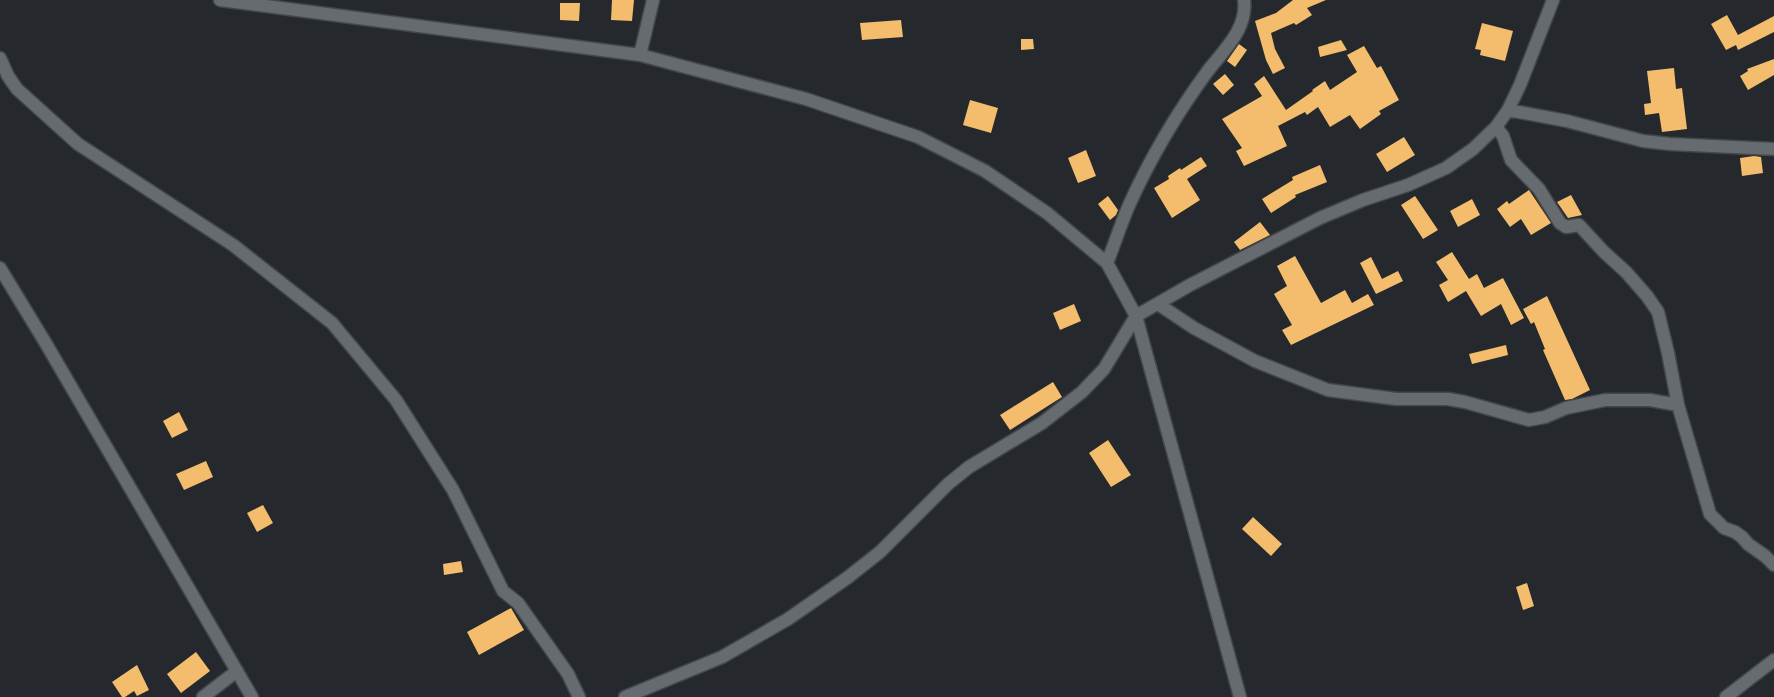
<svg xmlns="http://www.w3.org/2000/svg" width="1774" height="697" viewBox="0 0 1774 697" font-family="Inter,sans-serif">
	<rect width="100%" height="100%" fill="#25292d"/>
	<path fill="#f3bd6d" d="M 612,0 L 634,0 L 632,21 L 611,20 Z
		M 1293,0 L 1326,0 L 1307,8 L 1312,15 L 1296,25 L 1294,23 L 1271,33 L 1275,49 L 1285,68 L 1273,74 L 1266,60 L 1255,21 L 1276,13 Z
		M 560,3 L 580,3 L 579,21 L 560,20 Z
		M 1727,15 L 1738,35 L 1774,16 L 1774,32 L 1738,50 L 1736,45 L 1726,50 L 1711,24 Z
		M 901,20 L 903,37 L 862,40 L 860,23 Z
		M 1482,23 L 1513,31 L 1505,61 L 1480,55 L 1481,50 L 1475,49 Z
		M 1021,39 L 1033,39 L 1034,49 L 1021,50 Z
		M 1341,40 L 1347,50 L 1320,57 L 1318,47 Z
		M 1239,44 L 1247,50 L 1235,67 L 1227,61 Z
		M 1364,46 L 1377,68 L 1381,66 L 1399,100 L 1379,111 L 1381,114 L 1360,129 L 1350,115 L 1330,127 L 1318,107 L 1307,115 L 1305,112 L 1278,126 L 1287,146 L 1244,166 L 1236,151 L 1242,148 L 1222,119 L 1262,96 L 1254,84 L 1264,76 L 1286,110 L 1313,91 L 1312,90 L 1325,81 L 1330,90 L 1357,72 L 1347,55 Z
		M 1774,59 L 1774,75 L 1748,90 L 1740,76 L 1748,71 L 1747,69 Z
		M 1674,68 L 1676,89 L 1682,88 L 1687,129 L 1662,132 L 1659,113 L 1645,115 L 1644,104 L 1651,103 L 1647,71 Z
		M 1225,74 L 1234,85 L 1223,95 L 1213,84 Z
		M 970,100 L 998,108 L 991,133 L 963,125 Z
		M 1404,137 L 1415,155 L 1387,172 L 1376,154 Z
		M 1086,150 L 1096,176 L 1078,183 L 1068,158 Z
		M 1754,156 L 1761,157 L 1763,173 L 1742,176 L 1740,158 Z
		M 1201,157 L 1207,166 L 1187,179 L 1200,200 L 1172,218 L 1154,188 L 1169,179 L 1168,176 L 1180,168 L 1181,170 Z
		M 1320,165 L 1327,182 L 1295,195 L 1296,197 L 1271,213 L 1262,199 L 1293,180 L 1292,177 Z
		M 1529,190 L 1551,223 L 1531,235 L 1521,219 L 1510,227 L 1497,209 L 1507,201 L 1509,204 Z
		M 1571,195 L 1582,215 L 1568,218 L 1557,202 Z
		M 1108,196 L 1118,210 L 1116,215 L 1110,220 L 1098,204 Z
		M 1415,196 L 1438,230 L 1423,239 L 1401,205 Z
		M 1472,199 L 1480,215 L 1458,227 L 1450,211 Z
		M 1260,222 L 1270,235 L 1240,250 L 1234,242 Z
		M 1452,252 L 1469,279 L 1477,274 L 1484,288 L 1503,278 L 1524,318 L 1511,325 L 1501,304 L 1481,316 L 1466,291 L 1448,302 L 1439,285 L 1448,280 L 1436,262 Z
		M 1295,256 L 1321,303 L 1345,290 L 1352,303 L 1368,294 L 1374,305 L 1291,345 L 1282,330 L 1292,325 L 1274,294 L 1287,286 L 1277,266 Z
		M 1371,257 L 1382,279 L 1398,271 L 1403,281 L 1376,294 L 1360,263 Z
		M 1547,296 L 1590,390 L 1572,399 L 1565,400 L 1543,350 L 1545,349 L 1534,322 L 1531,324 L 1523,309 Z
		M 1074,304 L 1081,321 L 1060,330 L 1053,313 Z
		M 1506,345 L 1508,355 L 1472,364 L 1469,354 Z
		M 1053,382 L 1062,397 L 1010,430 L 1000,415 Z
		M 179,412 L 188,430 L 172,438 L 163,421 Z
		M 1108,440 L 1131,475 L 1111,487 L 1089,453 Z
		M 206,461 L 213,477 L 184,490 L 176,474 Z
		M 263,505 L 273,523 L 257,532 L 247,513 Z
		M 1253,517 L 1282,544 L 1271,556 L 1242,529 Z
		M 461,561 L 463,572 L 444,575 L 443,564 Z
		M 1527,583 L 1534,606 L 1523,610 L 1516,587 Z
		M 511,608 L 524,630 L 479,655 L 467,632 Z
		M 196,652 L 210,671 L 181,693 L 167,674 Z
		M 137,665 L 149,690 L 137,696 L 134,691 L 125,697 L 122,697 L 112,682 Z"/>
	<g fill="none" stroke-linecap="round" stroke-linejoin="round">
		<defs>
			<path id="minor" d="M 220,0 L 640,55 L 806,99 L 918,137 L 985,171 L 1047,213 L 1107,263 L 1136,316 L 1240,697
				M 640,55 L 653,0
				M 0,58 L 8,76 L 17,89 L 78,144 L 233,245 L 332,323 L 396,400 L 453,490 L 503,591 L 518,603 L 568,674 L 579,697
				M 1508,110 L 1567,121 L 1643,141 L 1670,144 L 1774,149
				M 1496,127 L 1503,136 L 1511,160 L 1539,189 L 1560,223 L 1566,227 L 1579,225 L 1604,252 L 1626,272 L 1647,296 L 1658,312 L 1668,353 L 1678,405 L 1710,514 L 1724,528 L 1735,532 L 1742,537 L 1748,544 L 1765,556 L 1774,565
				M 1107,263 C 1115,243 1121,223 1130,203 C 1151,157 1177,113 1207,72 C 1223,51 1248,29 1244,0
				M 1158,304 L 1194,328 L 1255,361 L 1328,390 L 1396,399 L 1448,399 L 1465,402 L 1529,420 L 1545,417 L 1566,408 L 1605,400 L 1650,400 L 1678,405
				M 203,697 L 237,671
				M 625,697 L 722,657 L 788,619 L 847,578 L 880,552 L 948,484 L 969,467 L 1042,423 L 1082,392 L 1104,369 L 1136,316 L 1190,285 L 1320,218 L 1363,200 L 1408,185 L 1446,168 L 1473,149 L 1496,127 L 1508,110 L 1520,85 L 1553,0
				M 1726,697 L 1774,660"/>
			<path id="tertiary" d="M 0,268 L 45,342 L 252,697"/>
		</defs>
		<use href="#minor" stroke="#43474a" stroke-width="15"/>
		<use href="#tertiary" stroke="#43474a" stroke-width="15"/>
		<use href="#minor" stroke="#666b6f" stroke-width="12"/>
		<use href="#tertiary" stroke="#666b6f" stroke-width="12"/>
	</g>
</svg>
